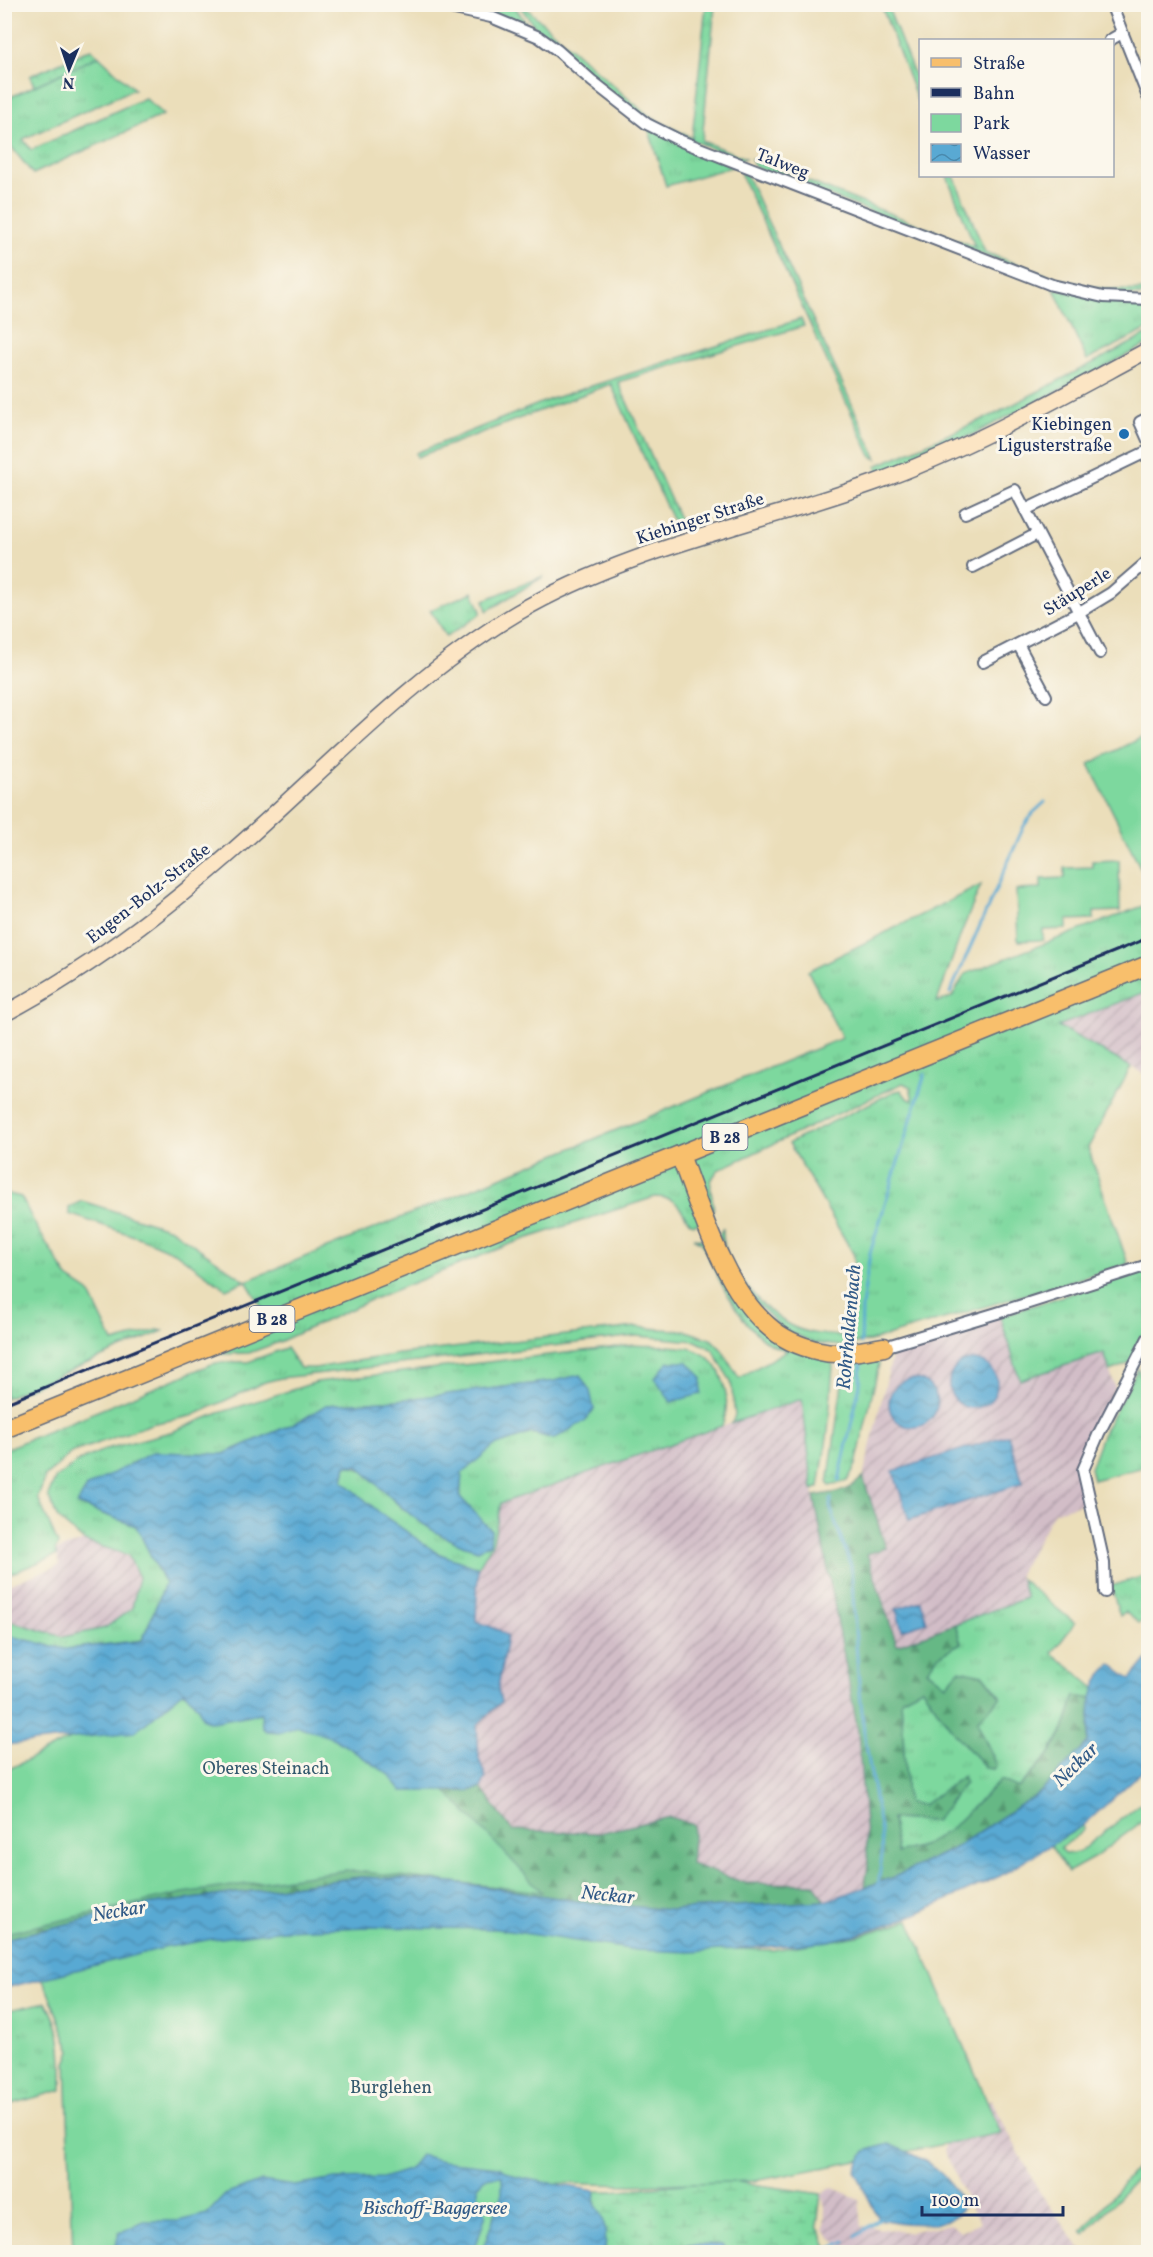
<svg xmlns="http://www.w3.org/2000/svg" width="1153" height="2257" viewBox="0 0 1153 2257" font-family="Vollkorn,serif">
	<defs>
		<pattern id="industrial-furrows" width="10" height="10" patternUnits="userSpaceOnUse" patternTransform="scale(1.5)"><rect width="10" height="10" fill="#d2bdc7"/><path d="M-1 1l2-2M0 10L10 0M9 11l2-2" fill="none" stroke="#aa9aa5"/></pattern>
		<pattern id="grass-tufts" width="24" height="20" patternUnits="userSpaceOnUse" patternTransform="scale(1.5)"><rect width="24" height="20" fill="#7dd89e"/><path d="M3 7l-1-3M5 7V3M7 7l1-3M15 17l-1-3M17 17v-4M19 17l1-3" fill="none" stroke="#6bba8a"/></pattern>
		<pattern id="forest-firs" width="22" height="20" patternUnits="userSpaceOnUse" patternTransform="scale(1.5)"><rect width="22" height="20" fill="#66b885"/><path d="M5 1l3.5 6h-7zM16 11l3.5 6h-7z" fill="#539670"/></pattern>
		<pattern id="wetland-marsh" width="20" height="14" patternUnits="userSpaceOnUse" patternTransform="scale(1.5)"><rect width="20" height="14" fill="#7dd89e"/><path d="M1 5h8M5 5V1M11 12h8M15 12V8" fill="none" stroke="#6bba8a"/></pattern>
		<pattern id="garden-dots" width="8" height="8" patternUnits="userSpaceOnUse" patternTransform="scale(1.5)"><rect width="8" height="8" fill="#7dd89e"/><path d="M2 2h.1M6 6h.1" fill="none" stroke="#6bba8a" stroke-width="1.8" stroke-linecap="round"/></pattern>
		<pattern id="water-waves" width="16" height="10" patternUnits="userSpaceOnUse" patternTransform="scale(1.5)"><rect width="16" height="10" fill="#59a9d3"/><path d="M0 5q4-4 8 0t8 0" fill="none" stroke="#498aae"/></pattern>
	</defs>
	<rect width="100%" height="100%" fill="#fbf7ec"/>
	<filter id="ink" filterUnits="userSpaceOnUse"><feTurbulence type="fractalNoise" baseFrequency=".0167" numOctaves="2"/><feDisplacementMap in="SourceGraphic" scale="12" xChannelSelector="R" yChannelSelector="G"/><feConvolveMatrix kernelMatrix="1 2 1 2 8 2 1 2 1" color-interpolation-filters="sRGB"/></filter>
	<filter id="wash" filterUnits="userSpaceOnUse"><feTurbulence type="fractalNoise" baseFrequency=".008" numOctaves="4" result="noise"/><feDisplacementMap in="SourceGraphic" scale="24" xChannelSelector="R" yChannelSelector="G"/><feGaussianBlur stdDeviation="1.35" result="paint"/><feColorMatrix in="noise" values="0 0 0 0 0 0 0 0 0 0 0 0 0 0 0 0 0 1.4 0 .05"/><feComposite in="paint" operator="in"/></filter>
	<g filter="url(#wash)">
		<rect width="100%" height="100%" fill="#ebdeba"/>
		<path fill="url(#industrial-furrows)" d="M 1148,991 L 1148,1076 L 1057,1026 Z
			M 1000,1316 L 1104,1353 L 1115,1387 L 1078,1468 L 1087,1502 L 1054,1512 L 1019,1574 L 1026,1598 L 897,1645 L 867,1553 L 886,1547 L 863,1477 L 892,1357 L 898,1349 Z
			M 802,1399 L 814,1496 L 858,1731 L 868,1864 L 865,1887 L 825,1901 L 814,1884 L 745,1883 L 691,1864 L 694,1825 L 670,1817 L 599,1833 L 512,1830 L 481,1788 L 486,1777 L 479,1759 L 477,1725 L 501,1702 L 498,1688 L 507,1636 L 476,1622 L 478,1568 L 493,1542 L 501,1503 Z
			M 84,1541 L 128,1555 L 139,1577 L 132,1608 L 105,1628 L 63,1637 L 5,1619 L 5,1586 L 60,1565 L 55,1551 Z
			M 991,2099 L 1039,2191 L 1083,2252 L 845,2252 L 845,2250 L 824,2231 L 825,2208 L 821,2194 L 831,2187 L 859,2199 L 862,2226 L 907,2232 L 951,2224 L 960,2232 L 980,2222 L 969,2206 L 944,2150 L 948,2136 L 960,2119 Z"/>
		<path fill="url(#grass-tufts)" stroke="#4c847e" stroke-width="1.5" d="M 445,5 L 514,5 L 531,31 Z
			M 519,5 L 526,5 L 526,8 L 632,102 L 652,118 L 692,138 L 706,5 L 715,5 L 702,141 L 745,158 L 740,161 L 648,121 L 542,37 Z
			M 881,5 L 887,5 L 920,90 L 920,107 Z
			M 99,56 L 134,89 L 23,139 L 31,150 L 145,98 L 163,115 L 33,174 L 5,139 L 4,100 Z
			M 648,127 L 730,165 L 732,167 L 666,186 Z
			M 751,159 L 975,247 L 947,176 L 954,176 L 985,252 C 1041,273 1087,294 1148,290 L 1148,296 L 1107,294 L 1056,283 L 755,167 Z
			M 744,169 L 747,171 L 746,174 L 877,459 L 871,456 L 741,175 L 741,171 Z
			M 1054,289 L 1148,303 L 1148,329 L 1087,360 Z
			M 801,319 L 804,326 L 618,382 L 681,523 L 675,526 L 611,384 L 417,457 L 416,453 L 551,399 Z
			M 1148,334 L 1148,344 L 976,433 L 880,475 L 876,466 L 995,414 Z
			M 544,576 L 487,611 L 484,600 Z
			M 473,592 L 481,611 L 479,615 L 446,637 L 430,610 Z
			M 981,885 L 962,931 L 937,1002 L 952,997 L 965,974 L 1148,904 L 1148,991 L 1058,1026 L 1131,1067 L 1088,1148 L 1128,1264 L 870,1341 L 841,1346 L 814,1343 L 784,1329 L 745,1293 L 719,1235 L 723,1228 C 720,1263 759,1306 786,1323 C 802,1333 823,1335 841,1336 L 855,1273 L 854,1255 L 789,1143 L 893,1092 L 901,1090 L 907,1098 L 913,1101 L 910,1086 L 903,1083 L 718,1170 C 715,1174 712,1178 711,1182 C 708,1194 720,1211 708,1218 C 686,1232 690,1218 677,1204 C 671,1198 663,1197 655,1197 L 513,1243 L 373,1299 L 279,1342 L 249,1353 L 221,1354 L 219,1352 L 273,1330 L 274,1327 L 246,1281 L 226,1289 L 176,1253 L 146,1240 L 69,1214 L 69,1207 L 82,1201 L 171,1229 L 246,1281 L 842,1038 L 808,971 Z
			M 5,1193 L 21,1197 L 37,1228 L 68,1278 L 89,1292 L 113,1342 L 158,1330 L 163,1331 L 5,1398 Z
			M 694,1238 L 706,1240 L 734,1298 L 830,1359 L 833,1366 L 828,1431 L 819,1487 L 813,1490 L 802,1399 L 732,1423 L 735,1415 L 731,1382 L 713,1350 L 696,1341 L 636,1336 L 281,1378 L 265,1382 L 192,1416 L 151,1424 L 71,1453 L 45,1477 L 38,1498 L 58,1544 L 55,1551 L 57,1555 L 5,1576 L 5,1449 L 212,1364 L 222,1362 L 248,1362 L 286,1348 L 300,1368 L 315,1368 L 399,1354 L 636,1327 L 686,1331 L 711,1339 L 722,1350 L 739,1378 L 789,1349 C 786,1349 780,1349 776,1347 C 742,1332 716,1275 702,1243 Z
			M 1148,1269 L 1148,1330 L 1130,1363 L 1110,1371 L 1104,1353 L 1020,1380 L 1000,1316 Z
			M 634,1345 C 650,1346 683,1345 695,1350 C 725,1361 732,1400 722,1426 L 501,1503 L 493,1542 L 478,1568 L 437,1553 L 380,1513 L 343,1481 L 346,1465 C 369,1467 383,1493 401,1507 C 426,1527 447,1541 478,1550 L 491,1530 L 460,1497 L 462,1473 L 493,1446 L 532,1433 L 554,1439 L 580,1375 L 554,1381 L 398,1400 L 326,1405 L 302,1420 L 223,1454 L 153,1452 L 78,1505 L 136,1526 L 165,1584 L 142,1640 L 65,1649 L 5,1635 L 4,1619 L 63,1637 L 105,1628 L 132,1608 L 139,1577 L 128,1555 L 84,1541 L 58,1519 L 48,1496 L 55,1479 L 77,1462 L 106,1449 L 174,1431 L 219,1413 L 317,1382 Z
			M 871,1358 L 876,1358 L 879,1364 L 856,1465 L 847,1481 L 830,1486 L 828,1484 L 845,1362 Z
			M 1138,1368 L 1148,1393 L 1148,1466 L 1093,1480 L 1090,1468 L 1102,1435 Z
			M 1148,1575 L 1148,1617 L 1139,1623 L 1125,1612 L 1120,1616 L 1111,1586 Z
			M 1021,1579 L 1075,1623 L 1052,1653 L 1095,1688 L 1092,1699 L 1075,1696 L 1064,1730 L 1049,1755 L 1018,1788 L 1001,1780 L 949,1831 L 922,1846 L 896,1853 L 892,1819 L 935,1821 L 963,1776 L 923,1805 L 907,1803 L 901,1699 L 922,1687 L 955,1734 L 986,1768 L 993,1769 L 993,1756 L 976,1721 L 1001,1696 L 984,1675 L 946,1685 L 927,1670 L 938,1656 L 961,1643 L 955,1624 L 1026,1598 Z
			M 1148,1798 L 1148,1817 L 1095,1857 L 1068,1872 L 1050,1845 L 1084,1825 L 1084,1830 L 1060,1849 L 1064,1854 L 1079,1852 Z
			M 46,2002 C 64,2029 62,2059 62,2090 L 5,2106 L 4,2011 Z
			M 1148,2154 L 1148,2167 L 1084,2234 L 1082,2231 Z"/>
		<path fill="url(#forest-firs)" stroke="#407472" stroke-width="1.5" d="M 863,1477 L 886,1548 L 867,1554 L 897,1645 L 955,1624 L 961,1643 L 938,1656 L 927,1670 L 946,1685 L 959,1670 L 984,1675 L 1001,1697 L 977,1721 L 996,1766 L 993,1769 L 986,1768 L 955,1734 L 922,1688 L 901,1699 L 907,1803 L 923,1805 L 963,1776 L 965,1783 L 935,1821 L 892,1819 L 897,1853 L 922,1846 L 948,1831 L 1001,1780 L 1018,1788 L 1049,1755 L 1064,1730 L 1075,1696 L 1092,1699 L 1088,1742 L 1042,1791 L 953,1849 L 892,1878 L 865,1887 L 868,1864 L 858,1731 L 814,1496 C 839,1491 843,1495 863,1477 Z
			M 98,1775 L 467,1791 L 481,1788 L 512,1830 L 599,1833 L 670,1817 L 694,1825 L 691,1864 L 745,1883 L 814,1884 L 825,1901 L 670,1910 L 583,1902 L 453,1882 L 361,1877 L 147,1905 L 5,1939 L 4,1873 Z"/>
		<path fill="url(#wetland-marsh)" stroke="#4c847e" stroke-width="1.5" d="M 725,2180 L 821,2194 L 817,2225 L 828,2248 L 827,2252 L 726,2252 L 721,2245 L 688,2244 L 661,2252 L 604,2252 C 611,2231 591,2212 595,2191 L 611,2191 Z"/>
		<path fill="#7dd89e" stroke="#4c847e" stroke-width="1.5" d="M 1148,734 L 1148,883 L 1089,764 Z
			M 1119,860 L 1120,911 L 1094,912 L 1094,919 L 1067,920 L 1067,929 L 1043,930 L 1043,940 L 1018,941 L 1016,890 L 1041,889 L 1041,879 L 1065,878 L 1065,868 L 1092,867 L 1092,861 Z
			M 292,1630 L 542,1892 L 346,1870 L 183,1893 L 5,1933 L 5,1771 Z
			M 909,1920 L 1001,2133 L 755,2181 L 632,2185 L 547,2183 L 543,2252 L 73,2252 L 66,2063 L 71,2051 L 41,1974 L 268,1925 L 482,1923 L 653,1947 L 773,1950 L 858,1936 Z"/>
		<path fill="url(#garden-dots)" stroke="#4c847e" stroke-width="1.5" d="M 91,49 L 99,56 L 34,86 L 30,76 Z"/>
		<path fill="url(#water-waves)" stroke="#3a6c98" stroke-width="1.5" d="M949 1384a24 24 0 1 1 48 0a24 24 0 1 1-48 0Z
			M 668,1362 L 688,1362 L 702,1378 L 701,1394 L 671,1402 L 655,1378 Z
			M 580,1375 L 590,1391 L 594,1409 L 585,1421 L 554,1439 L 532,1433 L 494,1446 L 462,1473 L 460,1497 L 491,1530 L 490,1544 L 478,1550 C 427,1536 395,1502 358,1466 L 346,1465 L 343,1481 L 380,1513 L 437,1553 L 478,1568 L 476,1621 L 499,1630 L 507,1636 L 498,1688 L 501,1702 L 477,1725 L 479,1759 L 486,1777 L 481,1788 L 467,1791 L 401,1791 L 390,1775 L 335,1739 L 298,1726 L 281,1732 L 266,1731 L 262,1727 L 261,1713 L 212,1722 L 203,1719 L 198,1707 L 184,1691 L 135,1732 L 5,1745 L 5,1635 L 65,1649 L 142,1641 L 165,1584 L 136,1526 L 77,1504 L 87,1487 L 153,1452 L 224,1454 L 302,1420 L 326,1405 L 398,1400 L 554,1381 Z
			M889 1403a24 24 0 1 1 48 0a24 24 0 1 1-48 0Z
			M 1008,1435 L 1023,1483 L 909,1520 L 893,1471 Z
			M 921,1601 L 927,1622 L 902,1630 L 896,1609 Z
			M 1148,1658 L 1148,1766 L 1084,1825 L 1000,1876 L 907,1918 L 858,1934 L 820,1943 L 691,1952 L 636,1950 L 496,1929 L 368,1927 L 284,1930 L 212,1939 L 163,1948 L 5,1988 L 5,1939 L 147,1905 L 361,1877 L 453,1882 L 583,1902 L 670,1910 L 825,1901 L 892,1878 L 953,1849 L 1042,1791 L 1088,1742 L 1091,1701 L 1095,1688 L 1101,1675 L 1111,1664 L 1131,1679 Z
			M 889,2144 C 925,2159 948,2170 963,2207 C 961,2210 957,2215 954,2217 C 938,2228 897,2223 879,2219 L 855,2171 L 865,2151 Z
			M 420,2155 L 442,2161 L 499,2167 L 516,2177 L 595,2191 C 592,2205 599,2206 603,2218 C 605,2228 607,2243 604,2252 L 482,2252 L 502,2193 L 502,2176 L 485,2178 L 478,2185 L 478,2194 L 486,2214 L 474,2252 L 114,2252 L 119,2233 L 144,2221 L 178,2221 L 207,2214 L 225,2195 L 261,2181 L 295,2186 L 335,2179 L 383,2178 L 408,2170 Z
			M 688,2244 L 722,2245 L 726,2252 L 661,2252 Z"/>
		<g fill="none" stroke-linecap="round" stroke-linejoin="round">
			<path stroke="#59a9d3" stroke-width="3" d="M 950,993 L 1024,826 L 1033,813 L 1045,802
				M 861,1343 L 862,1307 L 870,1253 L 925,1074
				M 839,1480 L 860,1384 L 861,1358
				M 831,1498 L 830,1507 L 851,1566 L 858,1673 L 864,1732 L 881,1834 L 882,1855 L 878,1886
				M 856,2236 L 879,2219
				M 832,2252 L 832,2248 L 846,2241"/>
		</g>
	</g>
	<g filter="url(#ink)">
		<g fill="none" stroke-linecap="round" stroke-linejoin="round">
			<defs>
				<path id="street" d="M 432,4 L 491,17 L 539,37 L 557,50 L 592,81 L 647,124 L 681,141 L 1052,285 L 1103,297 L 1148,299
					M 1111,4 L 1148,97
					M 1110,40 L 1122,33
					M 1148,418 L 1140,422 L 1148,440
					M 1025,510 L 1148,451
					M 965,513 L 1015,490 L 1100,653
					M 973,567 L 1037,534
					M 1018,644 L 1046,696
					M 983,662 L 1078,613 L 1111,593 L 1148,561
					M 884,1347 L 997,1313 L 1148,1265
					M 1105,1592 L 1104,1563 L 1083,1470 L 1099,1433 L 1148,1338"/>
				<path id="secondary" d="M 4,1014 C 100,963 184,896 264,823 C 345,749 422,670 517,613 C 628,548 756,525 876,482 C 971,448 1060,397 1148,350"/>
				<path id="primary" d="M 680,1155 C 700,1208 724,1288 767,1325 C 781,1338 801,1347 820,1351 C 839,1356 864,1350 884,1347
					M 4,1429 L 1148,965"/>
			</defs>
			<use href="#street" stroke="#646c7e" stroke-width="14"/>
			<use href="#secondary" stroke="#646c7e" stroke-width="18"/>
			<use href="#primary" stroke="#646c7e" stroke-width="21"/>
			<use href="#street" stroke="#fff" stroke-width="10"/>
			<use href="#secondary" stroke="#fce5c4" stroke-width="15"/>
			<use href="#primary" stroke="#f8bf6c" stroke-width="18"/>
			<path stroke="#1b2f5e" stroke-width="3" d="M 4,1404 L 1148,938"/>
		</g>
	</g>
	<circle fill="#1f6fb2" stroke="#fbf7ec" stroke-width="2" cx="1124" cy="434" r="6"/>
	<g text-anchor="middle" stroke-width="6" stroke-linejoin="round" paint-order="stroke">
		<g fill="#fbf7ec" stroke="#5e6b89" stroke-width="1.5">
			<rect x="702.5" y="1124" width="45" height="26" rx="4.5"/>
			<rect x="249.5" y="1306" width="45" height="26" rx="4.5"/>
		</g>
		<g font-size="16" font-weight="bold" fill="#1b2f5e">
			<text x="725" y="1143">B 28</text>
			<text x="272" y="1325">B 28</text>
		</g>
		<g font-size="18" fill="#1b2f5e" stroke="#fbf7ec">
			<text transform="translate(783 163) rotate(21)" y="6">Talweg</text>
			<text transform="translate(700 518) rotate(-18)" y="6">Kiebinger Straße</text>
			<text transform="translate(1077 591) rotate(-32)" y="6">Stäuperle</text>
			<text transform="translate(148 893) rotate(-38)" y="6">Eugen-Bolz-Straße</text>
		</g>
		<g font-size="18" fill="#1b2f5e" stroke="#fbf7ec" text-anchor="end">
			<text x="1112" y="430">Kiebingen<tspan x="1112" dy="21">Ligusterstraße</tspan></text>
		</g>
		<g font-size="18" fill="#34596e" stroke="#fbf7ec">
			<text x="266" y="1774">Oberes Steinach</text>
			<text x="391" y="2093">Burglehen</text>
		</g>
		<g font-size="20" font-style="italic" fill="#315a87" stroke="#fbf7ec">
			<text transform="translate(848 1327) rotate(-85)" y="7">Rohrhaldenbach</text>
			<text transform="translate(1075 1764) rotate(-44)" y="7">Neckar</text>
			<text transform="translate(608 1894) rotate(6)" y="7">Neckar</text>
			<text transform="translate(119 1910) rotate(-9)" y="7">Neckar</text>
			<text x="435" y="2214">Bischoff-Baggersee</text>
		</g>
	</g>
	<rect width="1153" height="2257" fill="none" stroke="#fbf7ec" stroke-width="24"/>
	<rect x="919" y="39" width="195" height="138" fill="#fbf7ec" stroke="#a1a7b3" stroke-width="1.5"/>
	<rect x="931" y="58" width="30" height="9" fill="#f8bf6c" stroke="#a1a7b3" stroke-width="1.5"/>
	<text x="973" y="69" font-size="18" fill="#1b2f5e">Straße</text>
	<rect x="931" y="88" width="30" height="9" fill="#1b2f5e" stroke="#a1a7b3" stroke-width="1.5"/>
	<text x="973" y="99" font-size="18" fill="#1b2f5e">Bahn</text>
	<rect x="931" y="114" width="30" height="18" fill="#7dd89e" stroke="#a1a7b3" stroke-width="1.5"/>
	<text x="973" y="129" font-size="18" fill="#1b2f5e">Park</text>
	<rect x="931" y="144" width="30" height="18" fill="url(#water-waves)" stroke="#a1a7b3" stroke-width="1.5"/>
	<text x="973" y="159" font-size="18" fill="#1b2f5e">Wasser</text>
	<g transform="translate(69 69) rotate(182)" stroke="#fbf7ec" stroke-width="4.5" paint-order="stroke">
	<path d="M0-4.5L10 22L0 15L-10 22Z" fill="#1b2f5e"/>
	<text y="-9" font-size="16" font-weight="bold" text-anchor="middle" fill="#1b2f5e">N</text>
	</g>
	<path d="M922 2206v9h141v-9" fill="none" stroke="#1b2f5e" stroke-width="3"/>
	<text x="931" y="2206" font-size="18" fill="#1b2f5e" stroke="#fbf7ec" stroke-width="4.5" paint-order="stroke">100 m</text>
</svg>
